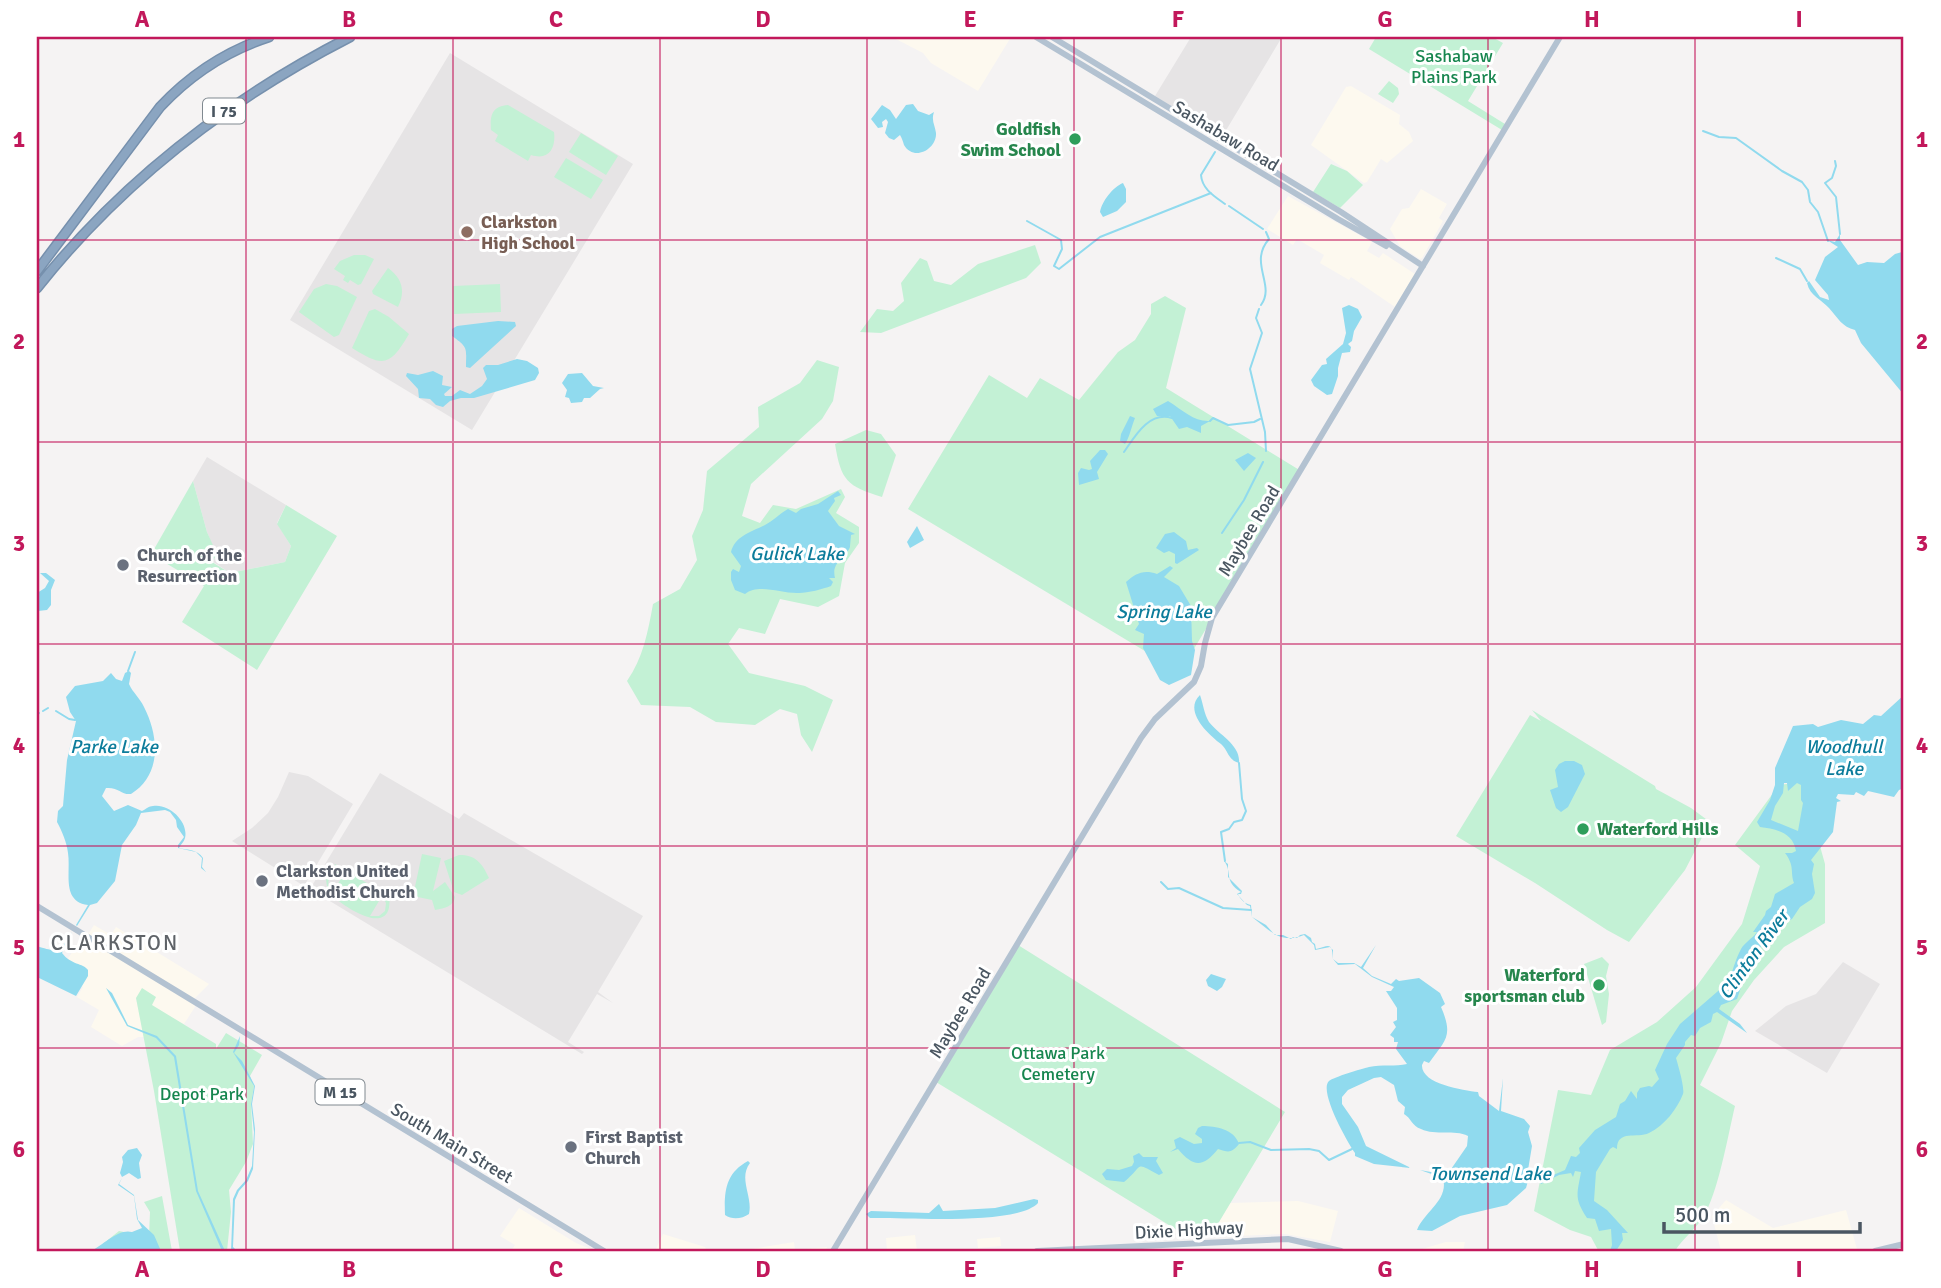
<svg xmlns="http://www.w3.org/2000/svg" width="1941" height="1288" viewBox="0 0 1941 1288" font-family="Signika,sans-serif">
	<rect width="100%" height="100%" fill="#f5f3f3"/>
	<path fill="#fdf9ef" d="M 892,37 L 1011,37 L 978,91 L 931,63 L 923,53 Z
		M 1351,86 L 1400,115 L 1399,124 L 1409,132 L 1413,141 L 1387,163 L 1381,159 L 1367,182 L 1364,183 L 1311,145 L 1346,87 Z
		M 1421,189 L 1447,204 L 1439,218 L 1443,221 L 1422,258 L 1420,259 L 1400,246 L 1390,229 L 1402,209 L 1409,208 Z
		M 1288,196 L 1372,242 L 1367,251 L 1379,258 L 1383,253 L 1415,274 L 1395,307 L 1351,277 L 1349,280 L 1320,263 L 1324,255 L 1297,239 L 1293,245 L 1267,229 Z
		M 94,925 L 111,935 L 116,927 L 209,984 L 194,999 L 195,1007 L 184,1024 L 136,998 L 144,1037 L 138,1037 L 122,1046 L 91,1027 L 99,1010 L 77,997 L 83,987 L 71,979 L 62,968 L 85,932 L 89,933 Z
		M 1726,1200 L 1773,1228 L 1846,1210 L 1857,1249 L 1721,1251 L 1712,1216 Z
		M 1298,1201 L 1338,1211 L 1330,1242 L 1285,1234 L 1210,1237 L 1230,1203 Z
		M 519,1208 L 576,1243 L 596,1251 L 511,1251 L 515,1245 L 500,1236 Z
		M 663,1234 L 705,1247 L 707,1251 L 655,1251 Z
		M 915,1235 L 917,1251 L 887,1251 L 886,1238 Z
		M 1000,1237 L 1001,1246 L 978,1248 L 977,1239 Z
		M 794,1242 L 795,1250 L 827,1247 L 826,1250 L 739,1251 Z
		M 1446,1242 L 1465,1242 L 1463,1251 L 1415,1251 Z"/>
	<path fill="#e6e4e5" d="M 1191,37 L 1282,37 L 1222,137 L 1155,96 Z
		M 450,53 L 633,164 L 472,430 L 290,320 Z
		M 207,457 L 286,505 L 277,523 L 291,546 L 285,562 L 230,573 L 212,561 L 216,554 L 207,532 L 193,481 Z
		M 289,772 L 308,776 L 353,804 L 304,886 L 232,841 L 252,828 L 268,813 L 278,797 Z
		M 380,773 L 459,819 L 464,813 L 643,916 L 598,992 L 613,1003 L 597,994 L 568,1042 L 584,1052 L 582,1054 L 310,889 Z
		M 1843,962 L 1880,984 L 1827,1073 L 1755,1031 L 1786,1006 L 1816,994 Z"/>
	<path fill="#c3f1d5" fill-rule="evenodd" d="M 1376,37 L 1492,37 L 1503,43 L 1468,101 L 1505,124 L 1502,130 L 1369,49 Z
		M 1389,81 L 1398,88 L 1399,94 L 1393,103 L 1378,94 Z
		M 508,105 L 554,132 C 556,147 550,161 531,155 L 528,161 L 495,141 L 498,135 L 491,130 C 490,117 491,106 508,105 Z
		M 581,133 L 618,156 L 606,175 L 569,152 Z
		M 566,158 L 603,180 L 591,199 L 554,177 Z
		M 1331,164 L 1347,171 L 1363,185 L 1340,208 L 1313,192 Z
		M 1035,245 L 1041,263 L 1026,278 L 881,333 L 860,332 L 877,309 L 893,311 L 904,301 L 901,283 L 920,258 L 927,261 L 934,281 L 951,285 L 978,264 Z
		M 354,255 L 365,255 L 374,259 L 361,284 L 358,285 L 350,280 L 348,283 L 343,280 L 345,276 L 334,269 L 340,261 Z
		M 388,268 C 402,278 406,291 398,307 L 373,294 L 372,291 Z
		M 326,284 L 337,286 L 357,297 L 339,335 L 334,337 L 299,312 L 314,289 Z
		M 500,284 L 501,312 L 454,314 L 453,286 Z
		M 1165,296 L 1186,308 L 1166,388 L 1301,471 L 1180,672 L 908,509 L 989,375 L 1027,398 L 1040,378 L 1079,400 L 1118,352 L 1135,340 L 1151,314 L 1151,304 Z
		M 375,309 L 389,317 L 409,334 C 390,366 384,368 352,348 L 369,311 Z
		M 817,360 L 839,367 L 833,401 L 822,419 L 751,484 L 742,516 L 760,523 L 773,505 L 796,509 L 841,489 L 845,497 L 836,513 L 859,527 L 859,543 L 845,563 L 839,596 L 818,607 L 780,599 L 765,634 L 739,628 L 728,644 L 749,673 L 805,686 L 833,700 L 812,752 L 801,735 L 797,714 L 780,709 L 755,725 L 716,722 L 690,707 L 641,705 L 627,681 C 643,658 648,632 653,604 L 680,589 L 697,560 L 692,536 L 703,510 L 707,471 L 759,427 L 758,407 L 800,383 Z
		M 866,430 L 881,434 L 896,455 L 882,497 C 847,486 841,481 835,444 Z
		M 193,481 L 207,532 L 217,554 L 212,562 L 230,573 L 285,562 L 291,546 L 277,524 L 286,505 L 337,536 L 257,670 L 182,622 L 204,586 L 159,559 L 153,551 Z
		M 1532,710 L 1655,786 L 1656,789 L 1691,808 L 1710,822 L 1685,870 L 1629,942 L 1607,930 L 1535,883 L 1456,836 L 1530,715 L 1541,721 Z
		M 1802,782 L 1825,864 L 1825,923 L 1784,947 L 1754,980 L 1732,1011 L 1721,1043 L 1700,1085 L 1735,1106 C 1728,1135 1718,1194 1703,1217 C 1695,1230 1683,1238 1675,1251 L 1598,1250 L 1591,1237 L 1570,1230 L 1534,1211 L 1558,1090 L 1591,1095 L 1610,1050 L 1657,1022 L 1696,987 L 1742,924 L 1760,866 L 1735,845 L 1779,785 Z
		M 422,854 L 441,858 L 433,891 L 445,882 L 455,897 C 454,906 445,908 435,910 L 432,900 L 413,896 Z
		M 459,855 C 476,855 482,863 489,878 L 462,895 L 454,892 L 444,861 Z
		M 335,864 L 390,897 C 389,902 390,909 387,913 C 376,930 338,902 328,892 L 326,880 L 331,872 L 337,870 L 334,867 ZM 340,872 L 364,886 L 344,874 L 332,893 C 325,884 328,874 340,872 ZM 382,896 L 386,903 L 385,911 L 379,916 L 370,916 Z
		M 1018,945 L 1285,1112 L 1210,1237 L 1190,1238 L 936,1082 Z
		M 1602,957 L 1609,964 L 1606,976 L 1609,994 L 1606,1022 L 1602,1025 L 1584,964 Z
		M 142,988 L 156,997 L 152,1005 L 216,1044 L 216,1049 L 226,1033 L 262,1055 L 250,1076 L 254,1086 L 251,1104 L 253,1144 L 246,1162 L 229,1190 L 231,1212 L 227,1251 L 180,1251 L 154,1091 L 136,998 Z
		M 162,1196 L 172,1251 L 94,1251 L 119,1231 L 149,1237 L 150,1212 L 144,1202 Z"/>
	<path fill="#90daee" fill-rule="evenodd" d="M 913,104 L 918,111 L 929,115 L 934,112 C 931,121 935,125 936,133 C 937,149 914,162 904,145 C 903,142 902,138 900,135 L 894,140 L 889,138 L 885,133 L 888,122 L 886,119 L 882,122 L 883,127 L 878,128 L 871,119 L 882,105 L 890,110 L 896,119 L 906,105 Z
		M 1123,183 L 1126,189 L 1126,202 L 1117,211 L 1103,217 L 1100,212 C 1102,201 1113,187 1123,183 Z
		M 1840,234 L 1840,240 L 1858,265 L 1867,262 L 1884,263 L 1895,254 L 1902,252 L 1904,248 L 1904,395 L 1861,343 L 1855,330 C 1842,327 1838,318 1829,308 C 1821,299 1810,296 1807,283 L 1809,281 L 1820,297 L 1829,300 L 1828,295 L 1815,280 L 1825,257 L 1838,247 L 1827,240 L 1835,242 Z
		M 1349,305 L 1358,309 L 1362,317 L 1354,331 L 1352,341 L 1348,344 L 1351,347 L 1350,352 L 1342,353 L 1338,368 L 1338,376 L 1332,394 L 1327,395 L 1314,386 L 1311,380 L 1322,365 L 1327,364 L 1326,359 L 1343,344 L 1346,333 L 1342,308 Z
		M 498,321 L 515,322 L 516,326 L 470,368 L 466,367 C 466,348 469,348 452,336 L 452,329 L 457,326 Z
		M 517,359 L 527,361 L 538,368 L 539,373 L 535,380 L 474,398 L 461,398 L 450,401 L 443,407 L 436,405 L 430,399 L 419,398 L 418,389 L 406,376 L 407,373 L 418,375 L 433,371 L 443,376 L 442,385 L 452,387 L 444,394 L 445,396 L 452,396 L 460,390 L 470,394 L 482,386 L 487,379 L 483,368 L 486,365 L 498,365 Z
		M 582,373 L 593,386 L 604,388 L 600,389 L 590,398 L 584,398 L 582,402 L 571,403 L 569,398 L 565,397 L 567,390 L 562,383 L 568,374 Z
		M 1168,401 C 1184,411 1194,422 1210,421 L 1201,426 L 1201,433 L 1187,427 L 1179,429 L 1170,416 L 1157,416 L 1153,409 Z
		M 1130,416 L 1135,418 C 1132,425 1129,439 1125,444 L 1120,441 L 1121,434 Z
		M 1100,450 L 1105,450 L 1108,454 L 1097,472 L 1099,479 L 1079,485 L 1078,473 L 1081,468 L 1089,470 L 1092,469 L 1090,461 Z
		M 1248,453 L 1256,458 L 1244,471 L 1235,460 Z
		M 838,491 L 841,495 L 834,498 L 835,501 L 828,511 L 839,526 L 855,534 L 851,535 C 851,536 850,546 850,547 C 845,559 831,562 835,578 L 829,578 L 833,582 L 831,586 C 823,589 808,593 799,593 C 782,594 759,583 745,594 L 735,590 L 731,580 L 731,572 L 733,569 L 739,572 L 741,566 L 731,552 C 735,536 751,532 765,525 C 773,521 779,514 788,509 L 796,513 L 801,509 L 818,504 Z
		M 917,526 L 924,540 L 910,548 L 907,542 Z
		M 1174,532 L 1186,541 L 1188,550 L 1197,548 L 1199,550 L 1177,564 L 1175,563 L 1175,554 L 1169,551 L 1164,553 L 1156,548 L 1165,534 Z
		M 1170,566 L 1173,568 L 1164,577 L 1179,586 L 1191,606 L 1192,641 L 1195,650 L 1191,675 L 1169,685 L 1160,680 L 1143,648 L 1144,634 L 1135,630 L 1139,624 L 1126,582 C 1135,574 1143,569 1157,574 Z
		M 40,573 L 46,573 L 55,580 L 51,590 L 51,605 L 47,610 L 38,611 L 37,614 L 37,593 L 45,588 L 49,581 Z
		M 129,671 L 131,673 L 129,684 C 133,693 140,698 144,707 C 159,736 162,775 131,794 C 121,795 119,787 106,788 L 102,796 L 114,811 L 128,805 L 142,811 C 146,809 149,806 153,806 C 169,803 189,822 185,838 C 184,842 181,844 179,848 C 188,850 197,849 203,858 L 202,867 L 206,872 L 201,868 L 202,858 L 196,852 L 178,848 L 178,845 L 184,837 L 177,827 L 176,820 L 170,812 L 165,810 L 141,813 L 136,825 L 122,845 L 115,881 L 97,903 L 90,905 L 77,926 L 76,925 L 88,905 C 61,901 71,873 68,853 C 67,843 62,831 57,822 L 58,811 L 63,806 L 67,760 L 76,721 L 70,712 L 66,697 L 75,686 L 103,681 L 111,673 L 116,679 L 122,681 L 125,673 Z
		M 1200,695 C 1203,703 1204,714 1209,722 C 1219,735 1241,745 1239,763 C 1228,760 1228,750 1221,744 C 1208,734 1183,711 1200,695 Z
		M 1904,695 L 1904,788 L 1899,790 L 1894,797 L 1868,791 L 1864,796 L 1856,792 L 1854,795 L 1838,794 L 1836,798 L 1841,801 L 1837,802 L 1833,832 L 1811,860 L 1814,864 L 1812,874 L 1815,893 L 1812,899 L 1800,907 L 1792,919 L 1776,927 L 1767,938 L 1750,961 L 1737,999 L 1721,1005 L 1719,1009 L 1740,1024 L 1747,1033 L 1717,1012 L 1713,1014 L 1711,1022 L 1700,1028 L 1695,1036 L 1691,1035 L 1685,1042 L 1685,1045 L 1676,1058 C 1678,1065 1685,1088 1683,1094 C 1677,1109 1665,1125 1649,1133 C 1637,1139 1617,1129 1617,1149 L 1613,1147 L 1610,1149 L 1596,1172 L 1594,1201 L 1607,1210 L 1628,1233 L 1622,1233 L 1623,1240 L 1616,1251 L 1610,1251 L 1612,1245 L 1611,1229 L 1599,1231 L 1595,1219 L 1587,1218 C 1574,1198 1577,1195 1581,1172 L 1575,1171 L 1573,1177 L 1571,1173 L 1559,1175 L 1541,1184 L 1539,1181 L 1565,1170 L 1571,1156 L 1576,1157 L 1580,1153 L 1579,1148 L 1595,1130 L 1616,1117 L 1620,1104 L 1625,1101 L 1631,1091 L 1637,1099 L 1637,1093 L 1640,1088 L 1649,1086 L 1652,1087 L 1659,1079 L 1655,1070 L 1667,1044 L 1680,1024 L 1725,985 L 1729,985 L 1728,982 C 1733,971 1735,960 1741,949 C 1745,942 1752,939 1757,932 L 1753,932 L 1765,915 L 1766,911 L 1771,907 L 1775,894 L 1794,883 C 1790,872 1795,866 1785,853 L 1792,853 L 1796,851 C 1793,832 1775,829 1760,827 L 1757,822 L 1770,800 L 1775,785 L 1775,768 L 1793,726 L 1813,724 L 1818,727 L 1841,720 L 1863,724 L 1874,715 L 1881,716 ZM 1784,783 L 1787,783 L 1788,791 L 1797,783 L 1801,785 L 1801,800 L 1803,803 L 1798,831 L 1771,820 L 1775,806 L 1783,793 Z
		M 1565,761 L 1574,761 L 1582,765 L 1585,774 L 1568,807 L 1561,812 L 1556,808 L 1550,790 L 1558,787 L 1555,770 L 1559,764 Z
		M 1224,861 L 1228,864 L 1228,877 L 1242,891 L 1241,894 L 1238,894 C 1240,900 1246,904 1251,905 L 1252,917 L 1266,925 L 1275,935 L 1283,935 L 1291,939 L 1293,937 L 1297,938 L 1300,935 L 1305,934 L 1311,938 L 1312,942 L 1315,944 L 1316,949 C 1330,945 1332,942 1333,959 L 1338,963 L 1354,963 L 1361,967 L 1376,945 L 1363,968 L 1372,976 L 1391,984 L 1396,979 L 1399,981 L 1419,978 L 1440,993 L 1445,1004 L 1441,1007 C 1454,1037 1445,1040 1429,1063 L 1424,1061 L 1422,1065 C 1421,1084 1463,1090 1478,1092 L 1479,1096 L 1499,1111 L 1503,1078 L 1501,1111 L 1524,1119 L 1530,1126 L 1528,1132 L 1532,1146 L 1527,1176 L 1533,1181 L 1528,1181 L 1526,1188 L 1507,1205 L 1460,1216 L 1432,1231 L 1417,1230 C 1425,1211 1449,1200 1443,1178 L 1420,1170 L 1447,1175 L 1467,1146 L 1468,1136 C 1454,1129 1436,1136 1421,1129 C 1412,1126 1411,1118 1404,1114 L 1405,1107 L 1398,1101 L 1394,1085 L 1381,1077 L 1374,1078 L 1348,1090 L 1342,1097 L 1342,1104 L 1358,1127 L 1366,1146 L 1411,1168 L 1374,1164 L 1355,1156 L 1355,1153 C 1349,1145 1318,1091 1329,1081 C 1334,1077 1361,1069 1369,1067 C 1381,1064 1396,1067 1407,1064 L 1396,1049 L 1398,1042 L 1394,1042 L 1394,1038 L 1390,1035 L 1396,1027 L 1393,1022 L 1397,1020 L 1397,1008 L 1386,991 L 1391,991 L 1394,987 L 1372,977 L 1355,964 L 1338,965 L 1333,959 L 1333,950 L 1330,947 L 1315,950 L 1314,945 L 1304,935 C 1280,944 1272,932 1252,917 L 1250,906 L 1247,905 L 1237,894 L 1241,892 C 1223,881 1233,872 1224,861 Z
		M 72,932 L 62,953 C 71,965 83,963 88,970 L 88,976 L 76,996 L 37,977 L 37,946 C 58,953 60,952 72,932 Z
		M 1211,974 L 1226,979 L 1222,987 L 1217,991 L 1208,986 L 1206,980 Z
		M 106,988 L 112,993 L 128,1025 L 157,1036 L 176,1056 L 198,1191 L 225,1251 L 222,1251 L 196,1191 L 174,1057 L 156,1038 L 127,1026 Z
		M 240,1036 L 239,1045 L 234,1053 L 242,1061 L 255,1086 L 252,1104 L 255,1129 L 253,1169 L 248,1181 L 239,1191 L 235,1200 L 233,1247 L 237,1251 L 231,1251 L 233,1199 L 237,1190 L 246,1180 L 252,1166 L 254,1132 L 251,1104 L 254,1086 L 233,1052 Z
		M 1202,1126 C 1216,1126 1234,1129 1239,1144 C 1231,1154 1228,1152 1218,1149 C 1203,1168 1193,1167 1178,1149 L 1170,1152 L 1176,1148 L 1174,1140 L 1180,1137 L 1194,1144 L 1202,1143 L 1202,1139 L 1195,1134 L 1198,1128 Z
		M 137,1148 L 142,1155 L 139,1163 L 141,1178 L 138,1179 L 129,1173 L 122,1177 L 120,1173 L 123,1162 L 122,1157 L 128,1150 Z
		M 1139,1153 L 1143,1157 L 1158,1157 L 1156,1161 L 1163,1173 L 1159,1175 C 1133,1161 1145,1165 1124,1182 L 1106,1180 L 1102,1174 L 1107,1169 L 1119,1170 L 1132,1166 L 1134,1162 L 1133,1156 Z
		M 748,1161 L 750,1163 C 738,1179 753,1196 749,1214 C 742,1219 732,1220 725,1215 C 724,1190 726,1173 748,1161 Z
		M 122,1178 L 119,1184 L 134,1195 L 138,1220 L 154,1235 L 161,1251 L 91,1251 C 103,1245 119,1228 132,1232 L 142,1228 L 137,1219 L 134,1196 L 118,1185 Z
		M 1034,1199 L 1038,1200 L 1038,1203 C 1017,1226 903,1217 870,1218 L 866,1214 L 871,1211 L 929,1213 L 939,1204 L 943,1211 L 995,1208 Z"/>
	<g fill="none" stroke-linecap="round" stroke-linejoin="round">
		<path stroke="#90daee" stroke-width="2" d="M 1703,131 L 1719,137 L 1736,138 L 1782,171 L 1802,182 L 1808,190 L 1810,202 L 1818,212 L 1828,241
			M 1215,152 L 1201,175 C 1202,189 1214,196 1225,204
			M 1835,161 L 1836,166 L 1832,178 L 1825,183 L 1836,197 L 1840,234
			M 1229,206 L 1263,229
			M 1027,221 L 1061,240 L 1062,249 L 1054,266 L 1059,269 L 1100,237 L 1211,193
			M 1776,258 L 1800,269 L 1807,281
			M 1261,305 C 1276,285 1248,263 1269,239 L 1266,232
			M 1259,309 L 1256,318 L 1262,333 L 1250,369 L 1265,432 L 1266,451
			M 1210,421 L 1213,418 L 1228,425 L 1254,422 L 1260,419
			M 1124,452 C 1135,436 1149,411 1172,418
			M 1222,533 L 1244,500 L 1263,462
			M 128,671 L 135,652
			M 43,711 L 48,708
			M 56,711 L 69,719 L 75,720
			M 37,715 L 39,713
			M 1225,861 L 1221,832 L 1229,829 L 1234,822 L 1242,820 L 1246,811 L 1242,799 L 1239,763
			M 1161,882 L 1168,889 L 1179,888 L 1223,908 L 1251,910
			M 1239,1143 L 1250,1142 L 1271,1150 L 1309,1149 L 1319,1151 L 1329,1160 L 1352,1149"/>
		<defs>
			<path id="highway" d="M 37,271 L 160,107 C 191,74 226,51 269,37
				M 37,288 C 122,181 229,99 350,37"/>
		</defs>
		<use href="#highway" stroke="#7690ad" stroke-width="11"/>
		<path stroke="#b3c2d1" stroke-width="6" d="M 1036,37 L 1338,219 L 1386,246
			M 1052,37 L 1341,212 L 1423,266
			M 37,906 L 604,1251
			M 833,1251 L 1141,738 L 1155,719 L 1194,682 L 1201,666 L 1205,643 L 1212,618 L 1560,37
			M 1037,1251 L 1288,1239 L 1341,1251
			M 1875,1251 L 1904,1244"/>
		<use href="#highway" stroke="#8ba5c1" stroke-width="8"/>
	</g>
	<path fill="none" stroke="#c2185b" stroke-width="2" stroke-opacity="0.55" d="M 246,37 L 246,1251M 453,37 L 453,1251M 660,37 L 660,1251M 867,37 L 867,1251M 1074,37 L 1074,1251M 1281,37 L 1281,1251M 1488,37 L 1488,1251M 1695,37 L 1695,1251M 37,240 L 1904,240M 37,442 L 1904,442M 37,644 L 1904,644M 37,846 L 1904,846M 37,1048 L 1904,1048"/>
	<g fill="#2e9e5b" stroke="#fff" stroke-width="2.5">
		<circle cx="1075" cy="139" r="7"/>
		<circle cx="1583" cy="829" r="7"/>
		<circle cx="1599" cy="985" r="7"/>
	</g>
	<circle fill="#8d6e63" stroke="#fff" stroke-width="2.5" cx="467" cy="232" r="7"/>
	<g fill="#6b7280" stroke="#fff" stroke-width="2.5">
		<circle cx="123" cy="565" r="7"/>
		<circle cx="262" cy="881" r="7"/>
		<circle cx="571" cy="1147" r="7"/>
	</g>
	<g text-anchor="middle" stroke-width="6" stroke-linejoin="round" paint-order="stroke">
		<g fill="#fff" stroke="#808990" stroke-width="2">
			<rect x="203" y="98.5" width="42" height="25" rx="5"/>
			<rect x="315.5" y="1079.5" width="49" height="25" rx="5"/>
		</g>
		<g font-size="16" font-weight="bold" fill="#4a5661">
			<text x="224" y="117">I 75</text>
			<text x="340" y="1098">M 15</text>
		</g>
		<g font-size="18" fill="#17864f" stroke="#fff">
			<text x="1454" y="62">Sashabaw<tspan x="1454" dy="21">Plains Park</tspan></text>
			<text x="1058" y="1059">Ottawa Park<tspan x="1058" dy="21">Cemetery</tspan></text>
			<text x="202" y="1100">Depot Park</text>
		</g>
		<g font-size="18" font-weight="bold" fill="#27864d" stroke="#fff" text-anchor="end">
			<text x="1061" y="135">Goldfish<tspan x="1061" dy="21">Swim School</tspan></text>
			<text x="1597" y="835" text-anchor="start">Waterford Hills</text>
			<text x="1585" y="981">Waterford<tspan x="1585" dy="21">sportsman club</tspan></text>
		</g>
		<g font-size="18" fill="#4a5661" stroke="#fff">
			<text transform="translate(1226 136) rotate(31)" y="6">Sashabaw Road</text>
			<text transform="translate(1249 531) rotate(-59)" y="6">Maybee Road</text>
			<text transform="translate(960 1013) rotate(-59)" y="6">Maybee Road</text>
			<text transform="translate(452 1143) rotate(31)" y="6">South Main Street</text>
			<text transform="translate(1189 1230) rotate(-3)" y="6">Dixie Highway</text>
		</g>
		<g font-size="18" font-weight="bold" fill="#785e54" stroke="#fff" text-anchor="start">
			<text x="481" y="228">Clarkston<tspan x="481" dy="21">High School</tspan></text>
		</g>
		<g font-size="18" font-weight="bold" fill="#5b616d" stroke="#fff" text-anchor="start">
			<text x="137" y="561">Church of the<tspan x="137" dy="21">Resurrection</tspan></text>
			<text x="276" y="877">Clarkston United<tspan x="276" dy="21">Methodist Church</tspan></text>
			<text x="585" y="1143">First Baptist<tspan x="585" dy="21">Church</tspan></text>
		</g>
		<g font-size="19" font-style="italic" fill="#0c7c9b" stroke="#fff">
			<text x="797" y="560">Gulick Lake</text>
			<text x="1164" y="618">Spring Lake</text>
			<text x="114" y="753">Parke Lake</text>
			<text x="1844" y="753">Woodhull<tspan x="1844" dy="22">Lake</tspan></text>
			<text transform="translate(1753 954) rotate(-54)" y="7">Clinton River</text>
			<text x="1490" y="1180">Townsend Lake</text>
		</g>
		<g font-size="21" letter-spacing="2" fill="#5f6368" stroke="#fff">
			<text x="115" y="950">CLARKSTON</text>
		</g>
	</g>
	<rect width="1941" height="1288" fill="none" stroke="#ffffff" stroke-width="77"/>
	<path d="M1664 1222v10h196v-10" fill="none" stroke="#4a5661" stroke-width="3.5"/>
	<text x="1675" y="1222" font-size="21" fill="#4a5661" stroke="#ffffff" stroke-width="5" paint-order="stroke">500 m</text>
	<rect x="38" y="38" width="1864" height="1212" fill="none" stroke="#c2185b" stroke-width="2.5"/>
	<g font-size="23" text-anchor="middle" font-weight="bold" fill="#c2185b">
		<text x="142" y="27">A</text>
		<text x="349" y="27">B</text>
		<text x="556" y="27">C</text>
		<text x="763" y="27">D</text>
		<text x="970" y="27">E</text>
		<text x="1178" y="27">F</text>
		<text x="1385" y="27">G</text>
		<text x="1592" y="27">H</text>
		<text x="1799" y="27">I</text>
		<text x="19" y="147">1</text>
		<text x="1922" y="147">1</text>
		<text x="19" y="349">2</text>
		<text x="1922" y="349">2</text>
		<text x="19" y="551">3</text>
		<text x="1922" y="551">3</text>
		<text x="19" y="753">4</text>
		<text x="1922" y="753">4</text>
		<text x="19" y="955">5</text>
		<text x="1922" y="955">5</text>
		<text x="19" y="1157">6</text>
		<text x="1922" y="1157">6</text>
		<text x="142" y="1277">A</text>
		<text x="349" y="1277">B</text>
		<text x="556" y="1277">C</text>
		<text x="763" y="1277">D</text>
		<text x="970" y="1277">E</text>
		<text x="1178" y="1277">F</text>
		<text x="1385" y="1277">G</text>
		<text x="1592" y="1277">H</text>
		<text x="1799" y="1277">I</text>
	</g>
</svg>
